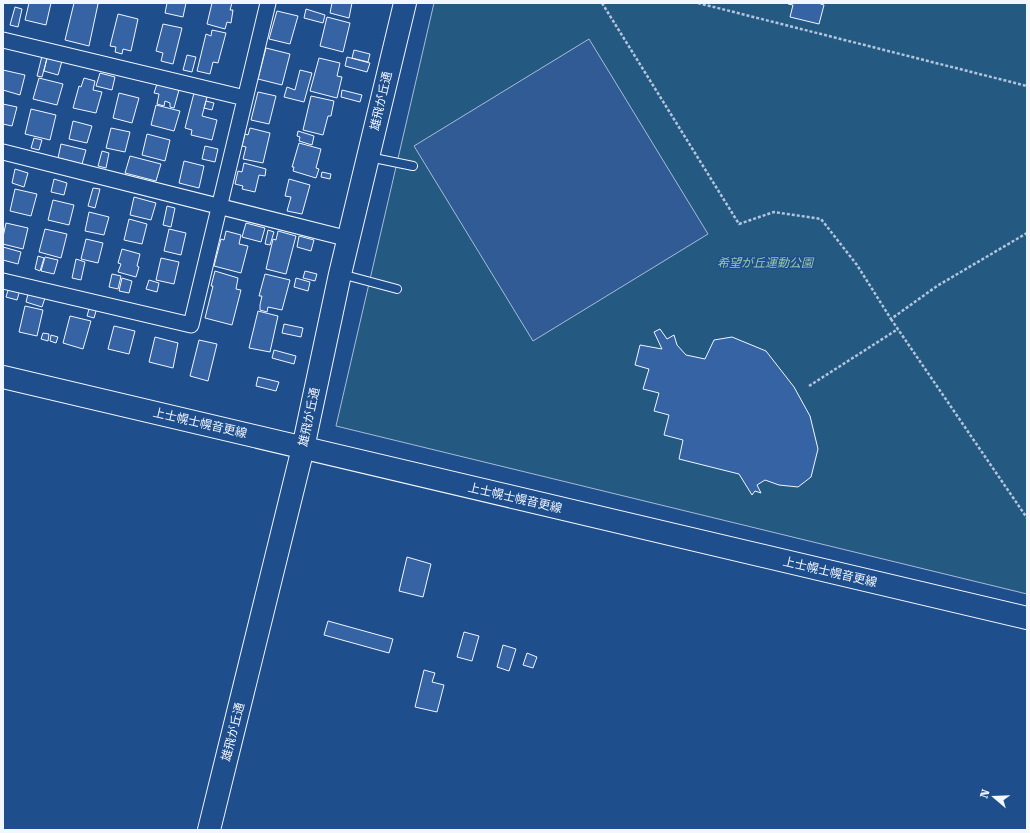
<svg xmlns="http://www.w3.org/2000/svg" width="1030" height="833" viewBox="0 0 1030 833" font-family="'Roboto Serif','Noto Sans JP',serif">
	<rect width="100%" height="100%" fill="#1f4e8c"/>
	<path fill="#245a82" stroke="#a8bbd7" d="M 434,3 L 1027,3 L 1027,594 L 336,426 Z"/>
	<path fill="#305b95" stroke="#a8bbd7" d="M 589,39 L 708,234 L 533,341 L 414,146 Z"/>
	<path fill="#3563a3" stroke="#f2f6ff" d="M 29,3 L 51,3 L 46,25 L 25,20 Z
		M 74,3 L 95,3 L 98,4 L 89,46 L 65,40 Z
		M 167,3 L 186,3 L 183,17 L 165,13 Z
		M 212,3 L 232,3 L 230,10 L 233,10 L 231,23 L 227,22 L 225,29 L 207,24 Z
		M 332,3 L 352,3 L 349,18 L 330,13 Z
		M 788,3 L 818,3 L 824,5 L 819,24 L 790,17 L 793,5 L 788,4 Z
		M 15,7 L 22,9 L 18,27 L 10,25 Z
		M 306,9 L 325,15 L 323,23 L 304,18 Z
		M 277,11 L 298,16 L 290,44 L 269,39 Z
		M 118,14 L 138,19 L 131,51 L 123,49 L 122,54 L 115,52 L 116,47 L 110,46 Z
		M 327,17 L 350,23 L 343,52 L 320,46 Z
		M 163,24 L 182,28 L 173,64 L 161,61 L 163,53 L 156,51 Z
		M 212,30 L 226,33 L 218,63 L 213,62 L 210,74 L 197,71 L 206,34 L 211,36 Z
		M 266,48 L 290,54 L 282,85 L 258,79 Z
		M 354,50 L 370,54 L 368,62 L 352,58 Z
		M 187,55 L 196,57 L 192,72 L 183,70 Z
		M 42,56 L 47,58 L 42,77 L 37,76 Z
		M 347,57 L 370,63 L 367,72 L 345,66 Z
		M 47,58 L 62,61 L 58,75 L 44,71 Z
		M 319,58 L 340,63 L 337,76 L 342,77 L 337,98 L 310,91 Z
		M 3,70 L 25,75 L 20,95 L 3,90 Z
		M 300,70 L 312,73 L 304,102 L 284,97 L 287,87 L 295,90 Z
		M 100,73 L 115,77 L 112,90 L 96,86 Z
		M 39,78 L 63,84 L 57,105 L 33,99 Z
		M 84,78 L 95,81 L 93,90 L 102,92 L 96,113 L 73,108 L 79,86 L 81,87 Z
		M 157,84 L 179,90 L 174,108 L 170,107 L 170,103 L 165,101 L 164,106 L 157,104 L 159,94 L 154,93 Z
		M 342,90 L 362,95 L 360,102 L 341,97 Z
		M 258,92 L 276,96 L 269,124 L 251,120 Z
		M 119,93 L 139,98 L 132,123 L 113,118 Z
		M 194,93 L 207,97 L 202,116 L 217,120 L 212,140 L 191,135 L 192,130 L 185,128 Z
		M 311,96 L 334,101 L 331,116 L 328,116 L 323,135 L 303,130 Z
		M 206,101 L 214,103 L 212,110 L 204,108 Z
		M 3,104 L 17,107 L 12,126 L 3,124 Z
		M 156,105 L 180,111 L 174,131 L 151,125 Z
		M 31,109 L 56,115 L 50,140 L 25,134 Z
		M 73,121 L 92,126 L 87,143 L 69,139 Z
		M 111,128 L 130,132 L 125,152 L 106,148 Z
		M 250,128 L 270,133 L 263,163 L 243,159 L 246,147 L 242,146 L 245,134 L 248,135 Z
		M 298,131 L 314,136 L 312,145 L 299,141 L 300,137 L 297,136 Z
		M 147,134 L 170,140 L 165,161 L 142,155 Z
		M 34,138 L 42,140 L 39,150 L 31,148 Z
		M 299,143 L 321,149 L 316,168 L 319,169 L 316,178 L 293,171 L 294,167 L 292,167 Z
		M 61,144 L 86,150 L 82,164 L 58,158 Z
		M 205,146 L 218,149 L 215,162 L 202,159 Z
		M 102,151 L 109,153 L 106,168 L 98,166 Z
		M 130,156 L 161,164 L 156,181 L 125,173 Z
		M 184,161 L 204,166 L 199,188 L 179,183 Z
		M 244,163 L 266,169 L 265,176 L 259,175 L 255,192 L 242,189 L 243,186 L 235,184 L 238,171 L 242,172 Z
		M 15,169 L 28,173 L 24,187 L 12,183 Z
		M 322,172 L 331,174 L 330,179 L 321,177 Z
		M 54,179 L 67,183 L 64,195 L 51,192 Z
		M 289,179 L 310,185 L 302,214 L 287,211 L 291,197 L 285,196 Z
		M 93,188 L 100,189 L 95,208 L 88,206 Z
		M 15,189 L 37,194 L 31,216 L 10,211 Z
		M 134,197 L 156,203 L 151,220 L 130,215 Z
		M 53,200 L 74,205 L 69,225 L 48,220 Z
		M 167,206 L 175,208 L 171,227 L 163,225 Z
		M 89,212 L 109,217 L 104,235 L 85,231 Z
		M 129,219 L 147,224 L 142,244 L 124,240 Z
		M 6,223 L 28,228 L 23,249 L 3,244 L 3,237 Z
		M 246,223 L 265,228 L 261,242 L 242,237 Z
		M 45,229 L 67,234 L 61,258 L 39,252 Z
		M 169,229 L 186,233 L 181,255 L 164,251 Z
		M 268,230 L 274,232 L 270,245 L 265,244 Z
		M 226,231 L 241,235 L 239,244 L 248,246 L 241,273 L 214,266 L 221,239 L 224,240 Z
		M 278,231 L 296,236 L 286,274 L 266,269 L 273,239 L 276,240 Z
		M 299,236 L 314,240 L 311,251 L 297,247 Z
		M 86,239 L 103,243 L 98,263 L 81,259 Z
		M 3,247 L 21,252 L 18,264 L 3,260 Z
		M 122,249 L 140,254 L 137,266 L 139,267 L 136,277 L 118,272 L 121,264 L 118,263 Z
		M 38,256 L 44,258 L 40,271 L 35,269 Z
		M 45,257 L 58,260 L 54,274 L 41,271 Z
		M 161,258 L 179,262 L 174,284 L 156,280 Z
		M 76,259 L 85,262 L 81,280 L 72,278 Z
		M 215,271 L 238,278 L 236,289 L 241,290 L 232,325 L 205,318 L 213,286 L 211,286 Z
		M 305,271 L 317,274 L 315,281 L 303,278 Z
		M 112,274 L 121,276 L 118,289 L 109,287 Z
		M 265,274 L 290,280 L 282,310 L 268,307 L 267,312 L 260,310 L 260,305 L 262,296 L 259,296 Z
		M 122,278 L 132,281 L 129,293 L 119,291 Z
		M 296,278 L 310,282 L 308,291 L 294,287 Z
		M 149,280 L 159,283 L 157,292 L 146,289 Z
		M 9,287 L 20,290 L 17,300 L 6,297 Z
		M 29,290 L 46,295 L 42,307 L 26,302 Z
		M 91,302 L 98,304 L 94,318 L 87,316 Z
		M 25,306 L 43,310 L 37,336 L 19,332 Z
		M 258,311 L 278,316 L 270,352 L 249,348 Z
		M 70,316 L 91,321 L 83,349 L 63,343 Z
		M 284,324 L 303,328 L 301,337 L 282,333 Z
		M 114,326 L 135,331 L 129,354 L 108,349 Z
		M 660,329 L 667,339 L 674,335 L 677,345 L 686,355 L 705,359 L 714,340 L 732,337 L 766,351 L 794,387 L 810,416 L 818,449 L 811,477 L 798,487 L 779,485 L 765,480 L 757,485 L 761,493 L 755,491 L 752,495 L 739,474 L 679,459 L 683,440 L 664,435 L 669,415 L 654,411 L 659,393 L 643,389 L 649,369 L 635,365 L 640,345 L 662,349 L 654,332 Z
		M 43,333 L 49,334 L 48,341 L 41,339 Z
		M 51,335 L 58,337 L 56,343 L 50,341 Z
		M 155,337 L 178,343 L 173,368 L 149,362 Z
		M 199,340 L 217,344 L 208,381 L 190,376 Z
		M 274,350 L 296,356 L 294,364 L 272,358 Z
		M 258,377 L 279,382 L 276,391 L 256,386 Z
		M 407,557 L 431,564 L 423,597 L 399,591 Z
		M 328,621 L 393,639 L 389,653 L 324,635 Z
		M 464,632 L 479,636 L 472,661 L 457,657 Z
		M 503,645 L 516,649 L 509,671 L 497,667 Z
		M 527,653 L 537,657 L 533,668 L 523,665 Z
		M 424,670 L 435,673 L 432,682 L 444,685 L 437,712 L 415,707 Z"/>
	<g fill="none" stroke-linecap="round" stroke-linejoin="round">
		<defs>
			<path id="lane" d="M 369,157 L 413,166
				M 341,274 L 397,289"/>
			<path id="street" d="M 3,40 L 245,98
				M 3,152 L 349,239
				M 3,281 L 191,325 L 268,3"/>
			<path id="secondary" d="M 3,377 L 1027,618
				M 209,830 L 303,448 L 340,274 L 405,3"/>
		</defs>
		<use href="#lane" stroke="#f2f6ff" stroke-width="10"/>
		<use href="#street" stroke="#f2f6ff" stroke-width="17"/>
		<use href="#secondary" stroke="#f2f6ff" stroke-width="24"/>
		<path stroke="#b3c4dc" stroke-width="2.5" stroke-dasharray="3 2" stroke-linecap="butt" d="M 602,3 L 739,224 L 774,212 L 821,219 L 857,265 L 891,319 L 937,286 L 1027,233
			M 698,3 L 1027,86
			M 891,319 L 1027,518
			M 809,386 L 898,329"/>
		<use href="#lane" stroke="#1f4e8c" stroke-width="8"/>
		<use href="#street" stroke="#1f4e8c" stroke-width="15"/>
		<use href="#secondary" stroke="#1f4e8c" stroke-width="22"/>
	</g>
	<g text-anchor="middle" stroke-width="3" stroke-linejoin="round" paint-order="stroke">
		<g font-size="12" fill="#f2f6ff" stroke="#1f4e8c">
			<text transform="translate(381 101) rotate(-77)" y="4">雄飛が丘通</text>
			<text transform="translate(309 417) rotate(-78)" y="4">雄飛が丘通</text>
			<text transform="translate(200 423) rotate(13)" y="4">上士幌士幌音更線</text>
			<text transform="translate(515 498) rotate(13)" y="4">上士幌士幌音更線</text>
			<text transform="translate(830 572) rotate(13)" y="4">上士幌士幌音更線</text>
			<text transform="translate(233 732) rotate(-76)" y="4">雄飛が丘通</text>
		</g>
		<g font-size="12" font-style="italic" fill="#97c8a6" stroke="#1f4e8c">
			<text x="765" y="267">希望が丘運動公園</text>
		</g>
	</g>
	<rect width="1030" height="833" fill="none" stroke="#f2f6ff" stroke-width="8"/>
	<g transform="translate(994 797) rotate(289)" stroke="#1f4e8c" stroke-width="3" paint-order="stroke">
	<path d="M0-3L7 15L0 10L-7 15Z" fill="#f2f6ff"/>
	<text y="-6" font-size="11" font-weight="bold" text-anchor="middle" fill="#f2f6ff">N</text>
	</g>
</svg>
